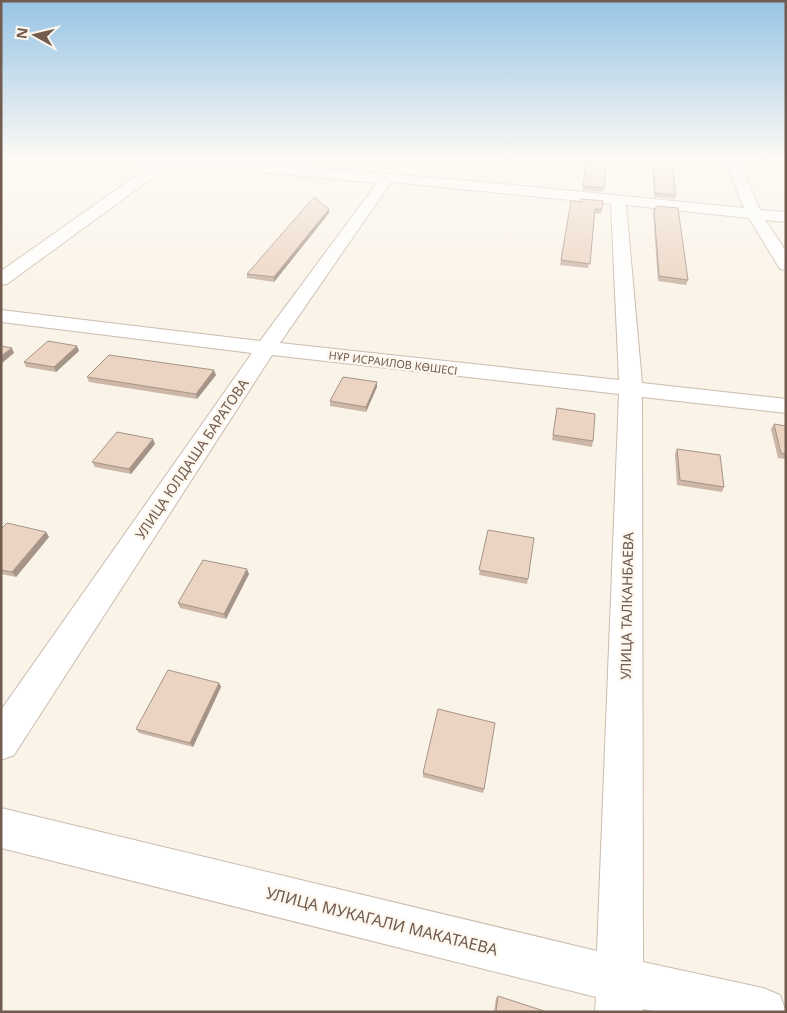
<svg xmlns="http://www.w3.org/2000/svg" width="787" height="1013" viewBox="0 0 787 1013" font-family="'Noto Sans',sans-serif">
	<rect width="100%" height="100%" fill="#faf3e8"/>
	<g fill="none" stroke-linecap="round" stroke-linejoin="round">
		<defs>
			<path id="minor" d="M 104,157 L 202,158 L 483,182 L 744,208 L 723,157 L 737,157 L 760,210 L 786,212 L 786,222 L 765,220 L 786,251 L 786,270 L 780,269 L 749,218 L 626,205 L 642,383 L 786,399 L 786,413 L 642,397 L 643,962 L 763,988 L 780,995 L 786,1012 L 657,1012 L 643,1009 L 643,1012 L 595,1012 L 596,997 L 1,848 L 1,808 L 597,951 L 619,394 L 272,355 L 14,755 L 1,760 L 1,710 L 252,353 L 1,322 L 1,310 L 260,341 L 377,183 L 171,164 L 7,284 L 1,285 L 1,271 L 154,163 L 111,161 ZM 391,182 L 611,204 L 619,380 L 280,343 Z"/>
		</defs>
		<use href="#minor" stroke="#cbbbaf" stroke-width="2"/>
		<use href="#minor" fill="#fff" fill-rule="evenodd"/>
	</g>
	<path fill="#cbb6a7" d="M 587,157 L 604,188 L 603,192 L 582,190 Z
		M 653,157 L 676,195 L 675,199 L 654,197 L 652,160 Z
		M 571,201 L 581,202 L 602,209 L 601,214 L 595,213 L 588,268 L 560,265 Z
		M 656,206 L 688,280 L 686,285 L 658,281 L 653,213 L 654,209 L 655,209 Z
		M 329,213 L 274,282 L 247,278 L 247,274 Z
		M 77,346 L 79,351 L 56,372 L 26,367 L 24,362 Z
		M 216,375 L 197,399 L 89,382 L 87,377 Z
		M 377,382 L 377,387 L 366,412 L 330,406 L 330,401 Z
		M 557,408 L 593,441 L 592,447 L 552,440 Z
		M 774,424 L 786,426 L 786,459 L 778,458 L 771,429 Z
		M 155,444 L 131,474 L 95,467 L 92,462 Z
		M 677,449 L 724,487 L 722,492 L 677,485 L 675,454 Z
		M 1,529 L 46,532 L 49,537 L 16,577 L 1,574 Z
		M 488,530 L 528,579 L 527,584 L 479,575 Z
		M 249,574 L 226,619 L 180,608 L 178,603 Z
		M 219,683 L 221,687 L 193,747 L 139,733 L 136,729 Z
		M 423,773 L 484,789 L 483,793 L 423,777 Z
		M 498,996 L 547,1012 L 494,1012 L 496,998 Z"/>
	<path fill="#a59488" d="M 329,209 L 329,213 L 274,282 L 274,277 Z
		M 77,346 L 79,351 L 56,372 L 54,367 Z
		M 12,348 L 14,353 L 1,364 L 1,356 Z
		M 214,370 L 216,375 L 197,399 L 196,394 Z
		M 377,382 L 377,387 L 366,412 L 366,407 Z
		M 153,439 L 155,444 L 131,474 L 129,469 Z
		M 46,532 L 49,537 L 16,577 L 12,572 Z
		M 247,569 L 249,574 L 226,619 L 224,614 Z
		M 219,683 L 221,687 L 193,747 L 190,743 Z"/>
	<path fill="#ecd4c2" stroke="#a59488" d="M 587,157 L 607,157 L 604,188 L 583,186 Z
		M 653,157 L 671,157 L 676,195 L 655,193 Z
		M 314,197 L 329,209 L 274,277 L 247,274 Z
		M 581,199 L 603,201 L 602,209 L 595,209 L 590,264 L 561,260 L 571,201 L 581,202 Z
		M 656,206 L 678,208 L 688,280 L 659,276 L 654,209 L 656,209 Z
		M 48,341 L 77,346 L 54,367 L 24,362 Z
		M 1,346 L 12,348 L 1,356 Z
		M 109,355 L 214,370 L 196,394 L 87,377 Z
		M 343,377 L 377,382 L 366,407 L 330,401 Z
		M 557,408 L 595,414 L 593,441 L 553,435 Z
		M 774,424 L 786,426 L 786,454 L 781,453 Z
		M 117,432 L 153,439 L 129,469 L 92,462 Z
		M 677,449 L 720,455 L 724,487 L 680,480 Z
		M 7,523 L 46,532 L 12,572 L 1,570 L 1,529 Z
		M 488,530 L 534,538 L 528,579 L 479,570 Z
		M 203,560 L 247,569 L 224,614 L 178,603 Z
		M 168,670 L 219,683 L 190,743 L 136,729 Z
		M 438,709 L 495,723 L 484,789 L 423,773 Z
		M 498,996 L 547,1012 L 496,1012 Z"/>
	<linearGradient id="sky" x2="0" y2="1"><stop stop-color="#97c4e5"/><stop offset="0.53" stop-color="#fdfaf5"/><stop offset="1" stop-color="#fdfaf5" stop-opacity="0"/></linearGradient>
	<rect width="787" height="299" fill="url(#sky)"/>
	<g text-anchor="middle" stroke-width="4.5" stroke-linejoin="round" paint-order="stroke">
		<g font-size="11" fill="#715c4f" stroke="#fdf7ee">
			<text transform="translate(393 363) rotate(7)" y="4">НҰР ИСРАИЛОВ КӨШЕСІ</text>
		</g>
		<g font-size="14" fill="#715c4f" stroke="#fdf7ee">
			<text transform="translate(192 459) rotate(-56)" y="5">УЛИЦА ЮЛДАША БАРАТОВА</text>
			<text transform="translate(627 606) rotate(-89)" y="5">УЛИЦА ТАЛКАНБАЕВА</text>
		</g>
		<g font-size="16" fill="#715c4f" stroke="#fdf7ee">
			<text transform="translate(382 921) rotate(14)" y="6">УЛИЦА МУКАГАЛИ МАКАТАЕВА</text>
		</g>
	</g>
	<rect width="787" height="1013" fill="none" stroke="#715c4f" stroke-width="5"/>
	<g transform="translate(35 35) rotate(278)" stroke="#fdf7ee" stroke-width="4" paint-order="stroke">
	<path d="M0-4L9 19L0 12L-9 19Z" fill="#715c4f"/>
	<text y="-8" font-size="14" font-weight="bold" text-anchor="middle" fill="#715c4f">N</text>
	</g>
</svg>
